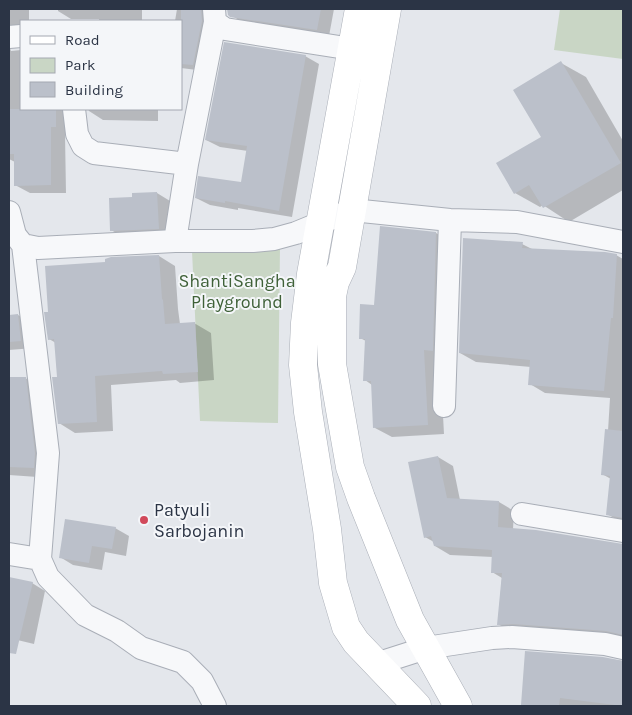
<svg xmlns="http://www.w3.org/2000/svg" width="632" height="715" viewBox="0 0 632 715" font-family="Karla,sans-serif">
	<rect width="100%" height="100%" fill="#e4e7ec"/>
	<path fill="#c9d6c5" d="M 560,9 L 623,9 L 623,59 L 554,50 Z
		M 280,245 L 278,423 L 200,421 L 192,251 Z"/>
	<path fill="#0003" d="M 9,9 L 29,9 L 29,21 L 21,21 L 21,33 L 10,48 L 11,51 L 21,50 L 21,109 L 79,109 L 70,134 L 65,134 L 66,193 L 30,193 L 15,185 L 15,162 L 9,159 Z
		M 58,9 L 142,9 L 142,21 L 99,21 L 99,19 L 71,19 L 58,11 Z
		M 177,9 L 216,9 L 205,71 L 181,68 L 181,21 L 175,21 Z
		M 228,9 L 334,9 L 329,36 L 244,23 L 229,14 Z
		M 305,56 L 319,64 L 292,217 L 238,208 L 238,210 L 210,205 L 196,198 L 242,184 L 248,151 L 220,147 L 206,140 Z
		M 561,63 L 586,77 L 623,141 L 623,190 L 569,222 L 543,205 L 540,207 L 515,193 L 542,137 Z
		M 88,109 L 158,109 L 158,121 L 103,120 L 89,111 Z
		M 157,193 L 170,201 L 172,236 L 125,238 L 111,230 L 134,199 Z
		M 382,227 L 436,233 L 453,243 L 440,359 L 444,434 L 392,437 L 375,428 L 372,385 L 365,380 L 366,341 L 360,338 L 375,306 Z
		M 522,244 L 532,249 L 616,255 L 623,259 L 623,523 L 607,514 L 611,479 L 602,474 L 608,431 L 610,398 L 545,393 L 530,384 L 531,367 L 476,362 L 460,353 Z
		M 159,256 L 175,266 L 178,309 L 180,324 L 194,323 L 211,333 L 214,380 L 180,383 L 176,380 L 111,385 L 113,431 L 75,433 L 59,423 L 56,343 L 49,339 L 50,313 L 107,263 Z
		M 18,315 L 31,323 L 34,348 L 9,350 L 9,316 Z
		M 25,378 L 44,389 L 52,478 L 9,475 L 9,379 Z
		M 438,457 L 453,466 L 460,500 L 499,502 L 514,511 L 513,529 L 623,545 L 623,639 L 514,633 L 498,624 L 502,578 L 492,572 L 493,557 L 450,555 L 435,546 L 434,542 L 425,537 Z
		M 115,528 L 129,536 L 126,556 L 105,552 L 102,570 L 73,565 L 60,557 Z
		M 9,578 L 32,583 L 45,591 L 34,644 L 9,638 Z
		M 603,658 L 623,661 L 623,706 L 524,706 L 523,700 Z"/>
	<path fill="#bbc0ca" d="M 181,9 L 201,9 L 202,21 L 193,65 L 181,64 Z
		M 227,9 L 321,9 L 317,30 L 230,17 L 228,15 Z
		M 224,42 L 306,55 L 279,211 L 225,201 L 225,203 L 195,198 L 198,176 L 241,182 L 247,146 L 205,140 Z
		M 561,61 L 621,163 L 543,208 L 529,185 L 514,194 L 496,163 L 541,137 L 513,90 Z
		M 9,109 L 56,109 L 56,127 L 51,127 L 51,185 L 14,186 L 14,154 L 9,154 Z
		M 157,192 L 159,229 L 110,231 L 109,198 L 132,197 L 132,193 Z
		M 380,226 L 436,232 L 433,351 L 424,350 L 428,425 L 373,428 L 371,381 L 363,381 L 365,339 L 359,339 L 360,304 L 374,305 Z
		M 463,238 L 523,242 L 522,248 L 605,252 L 617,254 L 613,318 L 611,318 L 604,391 L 528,385 L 530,360 L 459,353 Z
		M 159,255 L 162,299 L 163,300 L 165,324 L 195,322 L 198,372 L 163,374 L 162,371 L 95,376 L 97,422 L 58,424 L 52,377 L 57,377 L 54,339 L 48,340 L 44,312 L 48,312 L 45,266 L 105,262 L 105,259 L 111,257 Z
		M 18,314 L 21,341 L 9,342 L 9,315 Z
		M 9,377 L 26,377 L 35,453 L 34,468 L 9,467 Z
		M 605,429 L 623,431 L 623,518 L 606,515 L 610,476 L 601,475 Z
		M 438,456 L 447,498 L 499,501 L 498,527 L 536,530 L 623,544 L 623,635 L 606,631 L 513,624 L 497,625 L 502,573 L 491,573 L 492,550 L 434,546 L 431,536 L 424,538 L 408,462 Z
		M 65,519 L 116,527 L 112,549 L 92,546 L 89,563 L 59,558 Z
		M 9,577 L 33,582 L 16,654 L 9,653 Z
		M 525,651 L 603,657 L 623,661 L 623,706 L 560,698 L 559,706 L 521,705 Z"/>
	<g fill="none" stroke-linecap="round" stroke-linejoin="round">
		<defs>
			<path id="minor" d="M 214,9 L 215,22 L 225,29 L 352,49
				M 9,37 L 21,36
				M 74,109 L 77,134 L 83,146 L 94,153 L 187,164
				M 9,212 L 15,235 L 23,245 L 38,248 L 175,241 L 253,241 L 274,239 L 296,233 L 352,210 L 450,220 L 517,222 L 623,242
				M 175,241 L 187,164 L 215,22
				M 444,406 L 450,220
				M 522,514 L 623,531
				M 9,554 L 40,559 L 48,453 L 23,245
				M 40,559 L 48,577 L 85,615 L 117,631 L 141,648 L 183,662 L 202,681 L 215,706
				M 376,664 L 426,648 L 492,638 L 512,637 L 605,644 L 623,648"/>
			<path id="secondary" d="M 359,9 L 311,274 L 305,323 L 303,365 L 308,412 L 327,529 L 333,583 L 346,627 L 356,642 L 417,706
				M 387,9 L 342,267 L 335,282 L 332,296 L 332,364 L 350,467 L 361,498 L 410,620 L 458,706"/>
		</defs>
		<use href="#minor" stroke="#a9aeb7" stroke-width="24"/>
		<use href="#secondary" stroke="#a9aeb7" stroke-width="29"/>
		<use href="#minor" stroke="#f7f8fa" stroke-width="22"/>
		<use href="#secondary" stroke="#fff" stroke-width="28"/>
	</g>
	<circle fill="#d1495b" stroke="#f4f6f9" stroke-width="2" cx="144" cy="520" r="5"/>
	<g text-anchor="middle" stroke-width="4" stroke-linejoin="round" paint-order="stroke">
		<g font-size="18" fill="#3f6138" stroke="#f4f6f9">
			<text x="237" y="287">ShantiSangha<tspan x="237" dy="21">Playground</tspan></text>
		</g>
		<g font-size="18" fill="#2b3445" stroke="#f4f6f9" text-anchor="start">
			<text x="154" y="516">Patyuli<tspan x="154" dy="21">Sarbojanin</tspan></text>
		</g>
	</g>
	<rect width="632" height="715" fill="none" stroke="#2b3445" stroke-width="20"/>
	<rect x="20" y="20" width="162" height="90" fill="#f4f6f9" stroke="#a4a8b1"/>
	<rect x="30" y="36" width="25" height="8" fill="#ffffff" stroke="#a4a8b1"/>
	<text x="65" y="45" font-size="15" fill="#2b3445">Road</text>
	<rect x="30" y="58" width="25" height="15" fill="#c9d6c5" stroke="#a4a8b1"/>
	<text x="65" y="70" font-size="15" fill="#2b3445">Park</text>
	<rect x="30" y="82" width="25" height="15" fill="#bbc0ca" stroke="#a4a8b1"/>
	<text x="65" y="95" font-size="15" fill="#2b3445">Building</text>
</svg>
